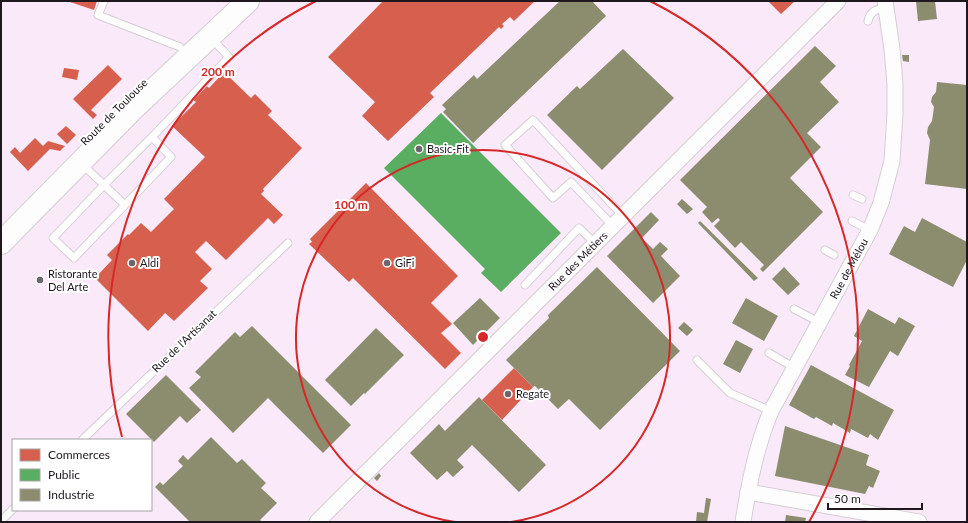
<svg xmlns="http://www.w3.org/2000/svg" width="968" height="523" viewBox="0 0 968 523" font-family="Lato,sans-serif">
	<rect width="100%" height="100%" fill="#faf4fa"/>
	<path fill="#f9e9f9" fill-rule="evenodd" d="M 1,1 L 967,1 L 967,522 L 1,522 ZM 13,440 L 151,440 L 151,510 L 13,510 Z"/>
	<path fill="#d6604d" d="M 67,1 L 97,1 L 94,10 Z
		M 383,1 L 535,1 L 514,21 L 510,17 L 502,24 L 504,26 L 501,29 L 499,27 L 430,93 L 434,97 L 388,141 L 362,116 L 375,102 L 328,57 Z
		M 768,1 L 795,1 L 781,14 Z
		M 108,65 L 122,79 L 91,110 L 97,115 L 93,119 L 73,99 Z
		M 64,68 L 79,70 L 77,80 L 62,77 Z
		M 224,72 L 251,98 L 255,94 L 272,111 L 268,115 L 302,148 L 263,189 L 264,191 L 261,194 L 283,215 L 274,224 L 268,218 L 226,260 L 206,241 L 195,252 L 212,269 L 200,281 L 208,288 L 174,321 L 165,313 L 148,331 L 95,278 L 112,260 L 107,255 L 128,234 L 129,235 L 141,223 L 151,232 L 174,209 L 164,199 L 205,157 L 172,126 L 196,102 L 191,98 L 204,84 L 209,88 Z
		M 66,126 L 76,135 L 67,144 L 57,134 Z
		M 35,138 L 43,146 L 48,141 L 65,146 L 60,151 L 50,149 L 28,171 L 10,152 L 15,147 L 20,153 Z
		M 366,183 L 458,276 L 431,303 L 452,324 L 441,333 L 461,353 L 445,369 L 353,278 L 349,282 L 309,244 L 312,242 L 310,239 Z
		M 514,368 L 533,387 L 502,420 L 482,400 Z"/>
	<path fill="#5aae61" d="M 441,113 L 561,233 L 501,292 L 481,273 L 485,269 L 384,168 Z"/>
	<path fill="#8c8c6e" d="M 560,1 L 592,1 L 606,16 L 473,143 L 443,112 L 446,109 L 442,105 L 474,75 L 477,79 Z
		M 916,1 L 935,1 L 937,19 L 918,21 Z
		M 815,46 L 836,66 L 820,82 L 839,102 L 807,133 L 821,147 L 790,178 L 823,212 L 763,272 L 760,269 L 764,265 L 741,242 L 735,248 L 714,226 L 720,220 L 718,218 L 712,223 L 702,212 L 707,207 L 680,180 Z
		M 623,49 L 674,98 L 602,170 L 547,115 L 577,86 L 580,89 Z
		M 902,55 L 909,55 L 909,62 L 903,61 Z
		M 937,82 L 967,85 L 967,189 L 925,184 L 930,140 L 927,133 L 928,127 L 932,121 L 934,107 L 931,102 L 932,97 L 936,92 Z
		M 682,199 L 693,209 L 687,214 L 677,204 Z
		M 651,212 L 659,220 L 642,238 L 653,249 L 660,242 L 668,249 L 661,256 L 680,276 L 653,303 L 607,256 Z
		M 922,218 L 967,242 L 967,260 L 953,287 L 889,254 L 904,226 L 915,232 Z
		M 700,221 L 758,278 L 754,281 L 698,223 Z
		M 597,267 L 680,351 L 600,430 L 569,399 L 558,409 L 535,386 L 533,387 L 506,360 L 549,318 L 548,315 Z
		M 784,267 L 800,284 L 788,295 L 772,279 Z
		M 480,298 L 500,318 L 473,345 L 453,323 Z
		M 746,298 L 778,316 L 764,341 L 732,323 Z
		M 868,309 L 895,324 L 899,317 L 915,326 L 898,356 L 890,351 L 869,387 L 845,375 L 850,366 L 849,365 L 862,341 L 854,336 Z
		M 684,322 L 693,330 L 687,336 L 678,328 Z
		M 252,326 L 351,425 L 323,453 L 268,398 L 233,433 L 189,388 L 201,377 L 195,372 L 235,332 L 240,337 Z
		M 376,328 L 404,355 L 365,394 L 364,393 L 351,406 L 325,380 Z
		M 736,340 L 753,349 L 740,373 L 723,364 Z
		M 811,365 L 894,410 L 878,440 L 870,434 L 868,438 L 851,429 L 850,433 L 833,423 L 832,426 L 816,417 L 814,419 L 789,405 Z
		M 166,375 L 201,410 L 187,423 L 180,416 L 154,442 L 126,414 Z
		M 479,397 L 546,465 L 519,492 L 472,445 L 457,460 L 464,467 L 453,477 L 447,471 L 437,480 L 410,453 L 439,424 L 445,431 Z
		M 785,426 L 869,455 L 866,465 L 880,471 L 873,488 L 869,486 L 865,494 L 775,476 Z
		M 211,437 L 237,463 L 242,459 L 266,483 L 261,488 L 277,503 L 260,520 L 262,522 L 190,522 L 155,487 L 160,482 L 163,485 L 183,466 L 178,461 L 183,455 L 188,460 Z
		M 379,473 L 381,476 L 377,481 L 374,478 Z
		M 706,498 L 711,499 L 707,522 L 696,522 L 697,512 L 704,513 Z
		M 786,515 L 806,518 L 805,522 L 785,522 Z"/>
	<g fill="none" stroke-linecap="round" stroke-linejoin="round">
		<defs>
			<path id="lane" d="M 104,1 L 98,15 L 180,47
				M 868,21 C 870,11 877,9 886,8
				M 82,164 L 125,205 L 74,258 L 53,238 L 104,185 L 152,137
				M 853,195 L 862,199
				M 125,205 L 171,157 L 152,137 L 229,57 L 212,39
				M 852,221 L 870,230
				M 613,226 L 571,182 L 553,198 L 505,145 L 533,120 L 623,216
				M 825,250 L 834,255
				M 525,285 L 579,228 L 596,244
				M 794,309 L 819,322
				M 769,353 L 795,368
				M 697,360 L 730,393 L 771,411
				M 82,440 L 288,243
				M 1,521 L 13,509"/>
			<g id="street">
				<path d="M 748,492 L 919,522"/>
				<path id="s1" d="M 317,522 L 838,1"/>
				<path id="s2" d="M 743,522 C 749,484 756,447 771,411 L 870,230 L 881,203 L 892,161 L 895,114 L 895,84 L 892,49 L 885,1"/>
			</g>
			<path id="primary" d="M 1,243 L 133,109 L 248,1"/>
		</defs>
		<use href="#lane" stroke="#d4ced4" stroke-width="9"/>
		<use href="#street" stroke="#d4ced4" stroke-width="17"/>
		<use href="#primary" stroke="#d4ced4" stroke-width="24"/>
		<use href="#lane" stroke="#fefdfe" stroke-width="7"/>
		<use href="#street" stroke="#fefdfe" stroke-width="15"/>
		<use href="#primary" stroke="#fefdfe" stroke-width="22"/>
	</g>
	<g fill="none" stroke="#d62828" stroke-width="2">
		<path d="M455 522A187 187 0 1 1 511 522"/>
		<path d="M122 437A375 375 0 0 1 316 1M650 1A375 375 0 0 1 809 522"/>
	</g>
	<g fill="#6c656c" stroke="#fff" stroke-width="1.5">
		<circle cx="419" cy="149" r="4"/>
		<circle cx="132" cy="263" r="4"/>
		<circle cx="387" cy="263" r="4"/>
		<circle cx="40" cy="280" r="4"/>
		<circle cx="508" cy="394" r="4"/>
	</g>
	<g text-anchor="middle" stroke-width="4" stroke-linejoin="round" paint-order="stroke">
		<g font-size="11" fill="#1f181f" stroke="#fff">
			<text transform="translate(114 112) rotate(-45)" y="4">Route de Toulouse</text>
			<text dy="4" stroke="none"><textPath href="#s1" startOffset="369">Rue des Métiers</textPath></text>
			<text dy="4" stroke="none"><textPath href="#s2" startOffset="277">Rue de Mélou</textPath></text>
			<text transform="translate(184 341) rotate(-44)" y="4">Rue de l'Artisanat</text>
		</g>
		<g font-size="11" fill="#1f181f" stroke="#fff" text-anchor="start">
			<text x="427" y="153">Basic-Fit</text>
			<text x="140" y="267">Aldi</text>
			<text x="395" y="267">GiFi</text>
			<text x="48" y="278">Ristorante<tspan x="48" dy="13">Del Arte</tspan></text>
			<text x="516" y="398">Regate</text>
		</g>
	</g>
	<circle cx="483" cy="337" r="6" fill="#d62828" stroke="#fff" stroke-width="2"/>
	<g font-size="12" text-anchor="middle" font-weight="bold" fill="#d62828" stroke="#fff" stroke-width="4" stroke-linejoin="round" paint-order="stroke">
		<text x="218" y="76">200 m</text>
		<text x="351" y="209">100 m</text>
	</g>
	<rect width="968" height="523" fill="none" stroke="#1f181f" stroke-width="4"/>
	<rect x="12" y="439" width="140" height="72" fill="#ffffff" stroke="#a5a3a5"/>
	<rect x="20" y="449" width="20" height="12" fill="#d6604d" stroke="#a5a3a5"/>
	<text x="48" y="459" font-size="12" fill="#1f181f">Commerces</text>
	<rect x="20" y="469" width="20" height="12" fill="#5aae61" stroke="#a5a3a5"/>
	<text x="48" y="479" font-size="12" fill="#1f181f">Public</text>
	<rect x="20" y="489" width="20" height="12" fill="#8c8c6e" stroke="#a5a3a5"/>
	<text x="48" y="499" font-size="12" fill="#1f181f">Industrie</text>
	<path d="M828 503v6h94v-6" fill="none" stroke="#1f181f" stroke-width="2"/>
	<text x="834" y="503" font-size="12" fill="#1f181f" stroke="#ffffff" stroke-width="3" paint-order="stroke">50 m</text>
</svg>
